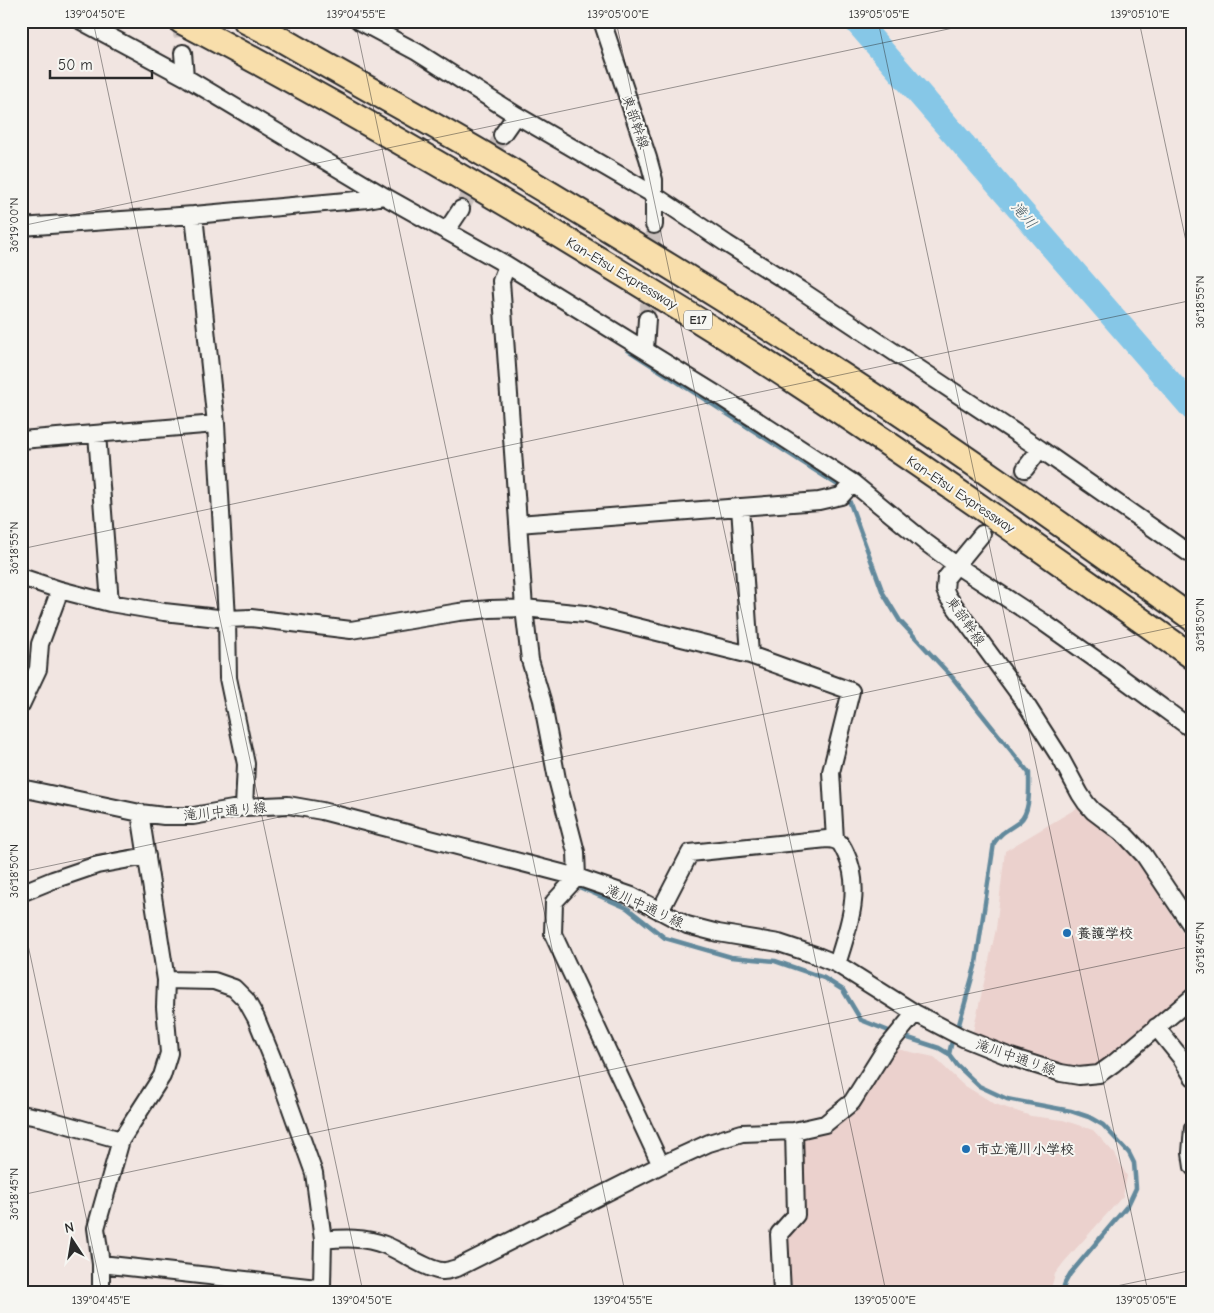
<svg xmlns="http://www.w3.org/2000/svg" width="1214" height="1313" viewBox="0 0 1214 1313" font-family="'Comic Neue','Klee One',sans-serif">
	<rect width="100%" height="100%" fill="#f1e5e1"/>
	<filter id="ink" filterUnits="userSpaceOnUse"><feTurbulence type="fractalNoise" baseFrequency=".02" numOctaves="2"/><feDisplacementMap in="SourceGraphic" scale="10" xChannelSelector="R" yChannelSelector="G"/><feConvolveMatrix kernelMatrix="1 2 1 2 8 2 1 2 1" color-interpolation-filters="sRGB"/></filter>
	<g filter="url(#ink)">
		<path fill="#ebd1cd" d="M 1077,808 L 1081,813 L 1118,841 L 1135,857 L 1193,949 L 1193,986 L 1103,1064 L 1097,1068 L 1082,1070 L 1067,1067 L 972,1036 L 996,929 L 1005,851 Z
			M 897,1049 L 934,1057 L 962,1084 L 995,1104 L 1031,1116 L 1063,1120 L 1093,1130 L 1115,1154 L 1127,1176 L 1123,1196 L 1064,1262 L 1055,1274 L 1050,1292 L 787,1292 L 785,1243 L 788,1233 L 803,1220 L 798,1139 L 802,1135 L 831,1132 L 849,1116 Z"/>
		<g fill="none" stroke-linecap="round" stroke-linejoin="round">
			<path stroke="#62899c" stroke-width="4.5" d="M 628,350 L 841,487 L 843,490
				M 847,496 L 849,500 L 883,593 L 900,621 L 952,677 L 1029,773 C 1029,787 1031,813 1019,822 C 1008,830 1002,831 994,843 L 976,963 L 958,1028 L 952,1041 L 949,1054
				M 577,886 L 627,908 L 665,938 L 731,957 L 775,961 L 824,978 L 843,990 L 861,1020 L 894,1033
				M 902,1036 L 939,1048 L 949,1054 L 957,1065 L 979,1086 L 1007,1099 L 1071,1111 L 1089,1117 L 1103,1125 L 1129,1153 L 1134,1163 L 1136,1188 L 1128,1205 L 1070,1274 L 1065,1283 L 1062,1292"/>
			<path stroke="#86c7e7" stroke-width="25" d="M 856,21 L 1193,409"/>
			<path stroke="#c9c0bd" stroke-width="16" stroke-dasharray="16 8" stroke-linecap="butt" d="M 180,21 L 183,53
				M 461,209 L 502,135
				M 647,319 L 654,225
				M 989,523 L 1025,469"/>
			<defs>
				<path id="minor" d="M 81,21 L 185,77 L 384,196 L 507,265 L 724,399 L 853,483 L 925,542 L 956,565 L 1043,622 L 1118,675 L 1193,730
					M 359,21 L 417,52 L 516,115 L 654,195 L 727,244 L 802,291 L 1040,449 L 1193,556
					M 602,21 L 648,158 L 654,180 L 654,225
					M 183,53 L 185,77
					M 502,135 L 516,115
					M 194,215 L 216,424 L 227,619 L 228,678 L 246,764 L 244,807
					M 21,227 L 194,215 L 368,199 L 384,196
					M 447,230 L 461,209
					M 507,265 L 501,281 L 524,608 L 530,660 L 542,700 L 557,779 L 576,852 L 577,877 L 554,902 L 553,934 L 661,1165
					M 645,349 L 647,319
					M 97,434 L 110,603
					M 21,440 L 216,424
					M 1025,469 L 1040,449
					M 740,507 L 750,655
					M 518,524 L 819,501 L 841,496 L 853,483
					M 982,534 L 946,578 L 945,590 L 948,597 L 1022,698 L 1061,759 L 1080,794 L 1086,803 L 1093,811 L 1126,836 L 1144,855 L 1193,928
					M 21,577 L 60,590 L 110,603 L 164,612 L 227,619 L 251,618 L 351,630 L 459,612 L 490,609 L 524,608 L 585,614 L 750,655 L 851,691 L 831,772 L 835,840
					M 21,705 L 38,669 L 40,644 L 60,590
					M 21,788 L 140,813 L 164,816 L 193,816 L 244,807 L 288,805 L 322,811 L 577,877 L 632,896 L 687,925 L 718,933 L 779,943 L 815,955 L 837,964 L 915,1013 L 963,1038 L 1008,1056 L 1061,1073 L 1079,1076 L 1099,1074 L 1113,1064 L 1193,997
					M 21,893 L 53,880 L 97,865 L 147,856
					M 660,911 L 690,853 L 827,839 C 840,840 841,843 846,854 C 863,889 848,929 837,964
					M 1156,1027 L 1182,1059 L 1193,1077
					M 21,1114 L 43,1118 L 121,1140
					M 1193,1128 L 1191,1153 L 1193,1167
					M 323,1240 C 344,1238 365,1237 385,1245 C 401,1251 425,1269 442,1271 C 446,1272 452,1269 457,1268 L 661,1165 L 709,1143 L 742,1133 L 794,1131 L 825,1124 L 852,1102 L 884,1051 L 915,1013
					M 101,1264 L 317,1288 L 322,1285 L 323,1240 L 314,1173 L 276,1067 L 256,1018 L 246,1000 L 234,988 L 214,981 L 166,980
					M 101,1292 L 101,1264 L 96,1228 L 121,1140 L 162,1076 L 169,1053 L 165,1007 L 166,980 L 140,813
					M 782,1292 L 779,1234 L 796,1215 L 794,1131"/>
				<path id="highway" d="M 181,21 C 307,87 430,158 552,231 C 634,281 717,330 797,383 C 931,471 1062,564 1193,657
					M 246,21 L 279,38 C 351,80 425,119 497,162 C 601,224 705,287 808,353 C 939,437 1066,528 1193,619"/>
			</defs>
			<use href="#minor" stroke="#2b2b2b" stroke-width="20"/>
			<use href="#highway" stroke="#2b2b2b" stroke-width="28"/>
			<use href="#minor" stroke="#f6f6f2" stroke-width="16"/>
			<use href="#highway" stroke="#f8deab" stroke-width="24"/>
		</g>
	</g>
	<path fill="none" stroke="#2b2b2b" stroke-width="1" stroke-opacity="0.45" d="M 93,21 L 363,1292M 355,21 L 625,1292M 616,21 L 886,1292M 878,21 L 1148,1292M 1139,21 L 1193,274M 21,226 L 986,21M 21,549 L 1193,300M 21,872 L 1193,623M 21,912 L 102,1292M 21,1195 L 1193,946M 1088,1292 L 1193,1270"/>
	<g fill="#1f6fb2" stroke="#f6f6f2" stroke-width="2">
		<circle cx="1067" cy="933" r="5"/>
		<circle cx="966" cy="1149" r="5"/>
	</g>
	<g text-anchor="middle" stroke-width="4" stroke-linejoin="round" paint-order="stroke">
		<rect fill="#f6f6f2" stroke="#686867" stroke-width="1" x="684" y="310.5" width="28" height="19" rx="4"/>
		<g font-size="12" font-weight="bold" fill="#2b2b2b">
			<text x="698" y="324">E17</text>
		</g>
		<g font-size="14" fill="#2b2b2b" stroke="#f6f6f2">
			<text transform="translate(636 122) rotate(71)" y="5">東部幹線</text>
			<text transform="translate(622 273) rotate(31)" y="5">Kan-Etsu Expressway</text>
			<text transform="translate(961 494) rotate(34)" y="5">Kan-Etsu Expressway</text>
			<text transform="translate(966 621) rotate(55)" y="5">東部幹線</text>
			<text transform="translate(225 811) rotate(-6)" y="5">滝川中通り線</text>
			<text transform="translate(645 906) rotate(25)" y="5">滝川中通り線</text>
			<text transform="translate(1016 1057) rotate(19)" y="5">滝川中通り線</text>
		</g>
		<g font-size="14" font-weight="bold" fill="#2b2b2b" stroke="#f6f6f2" text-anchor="start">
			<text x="1077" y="938">養護学校</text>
			<text x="976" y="1154">市立滝川小学校</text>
		</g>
		<g font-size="15" font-style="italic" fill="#465a63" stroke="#f6f6f2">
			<text transform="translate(1024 215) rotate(49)" y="5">滝川</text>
		</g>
	</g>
	<rect width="1214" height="1313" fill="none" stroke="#f6f6f2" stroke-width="55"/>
	<g transform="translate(72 1240) rotate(348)" stroke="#f6f6f2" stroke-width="4" paint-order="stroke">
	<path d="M0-4L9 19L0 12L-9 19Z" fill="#2b2b2b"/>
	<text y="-8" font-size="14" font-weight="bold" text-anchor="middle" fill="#2b2b2b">N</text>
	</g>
	<path d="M50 70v8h102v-8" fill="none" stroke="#2b2b2b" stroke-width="2.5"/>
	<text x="58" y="70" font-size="15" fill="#2b2b2b" stroke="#f6f6f2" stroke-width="4" paint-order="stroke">50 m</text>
	<rect x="28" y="28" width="1158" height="1258" fill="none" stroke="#2b2b2b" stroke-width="2"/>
	<g font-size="12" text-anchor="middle" fill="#2b2b2b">
		<text x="95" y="18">139°04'50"E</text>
		<text x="356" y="18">139°04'55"E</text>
		<text x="618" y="18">139°05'00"E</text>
		<text x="879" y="18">139°05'05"E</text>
		<text x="1140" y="18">139°05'10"E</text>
		<text transform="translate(14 225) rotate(-90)" y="4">36°19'00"N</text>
		<text transform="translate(1200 302) rotate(-90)" y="4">36°18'55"N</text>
		<text transform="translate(14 548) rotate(-90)" y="4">36°18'55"N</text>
		<text transform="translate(1200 625) rotate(-90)" y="4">36°18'50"N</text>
		<text transform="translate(14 871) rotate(-90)" y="4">36°18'50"N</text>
		<text transform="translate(1200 948) rotate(-90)" y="4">36°18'45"N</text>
		<text transform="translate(14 1194) rotate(-90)" y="4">36°18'45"N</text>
		<text x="101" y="1304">139°04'45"E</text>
		<text x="362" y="1304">139°04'50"E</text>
		<text x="623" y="1304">139°04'55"E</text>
		<text x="885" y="1304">139°05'00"E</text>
		<text x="1146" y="1304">139°05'05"E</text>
	</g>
</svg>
